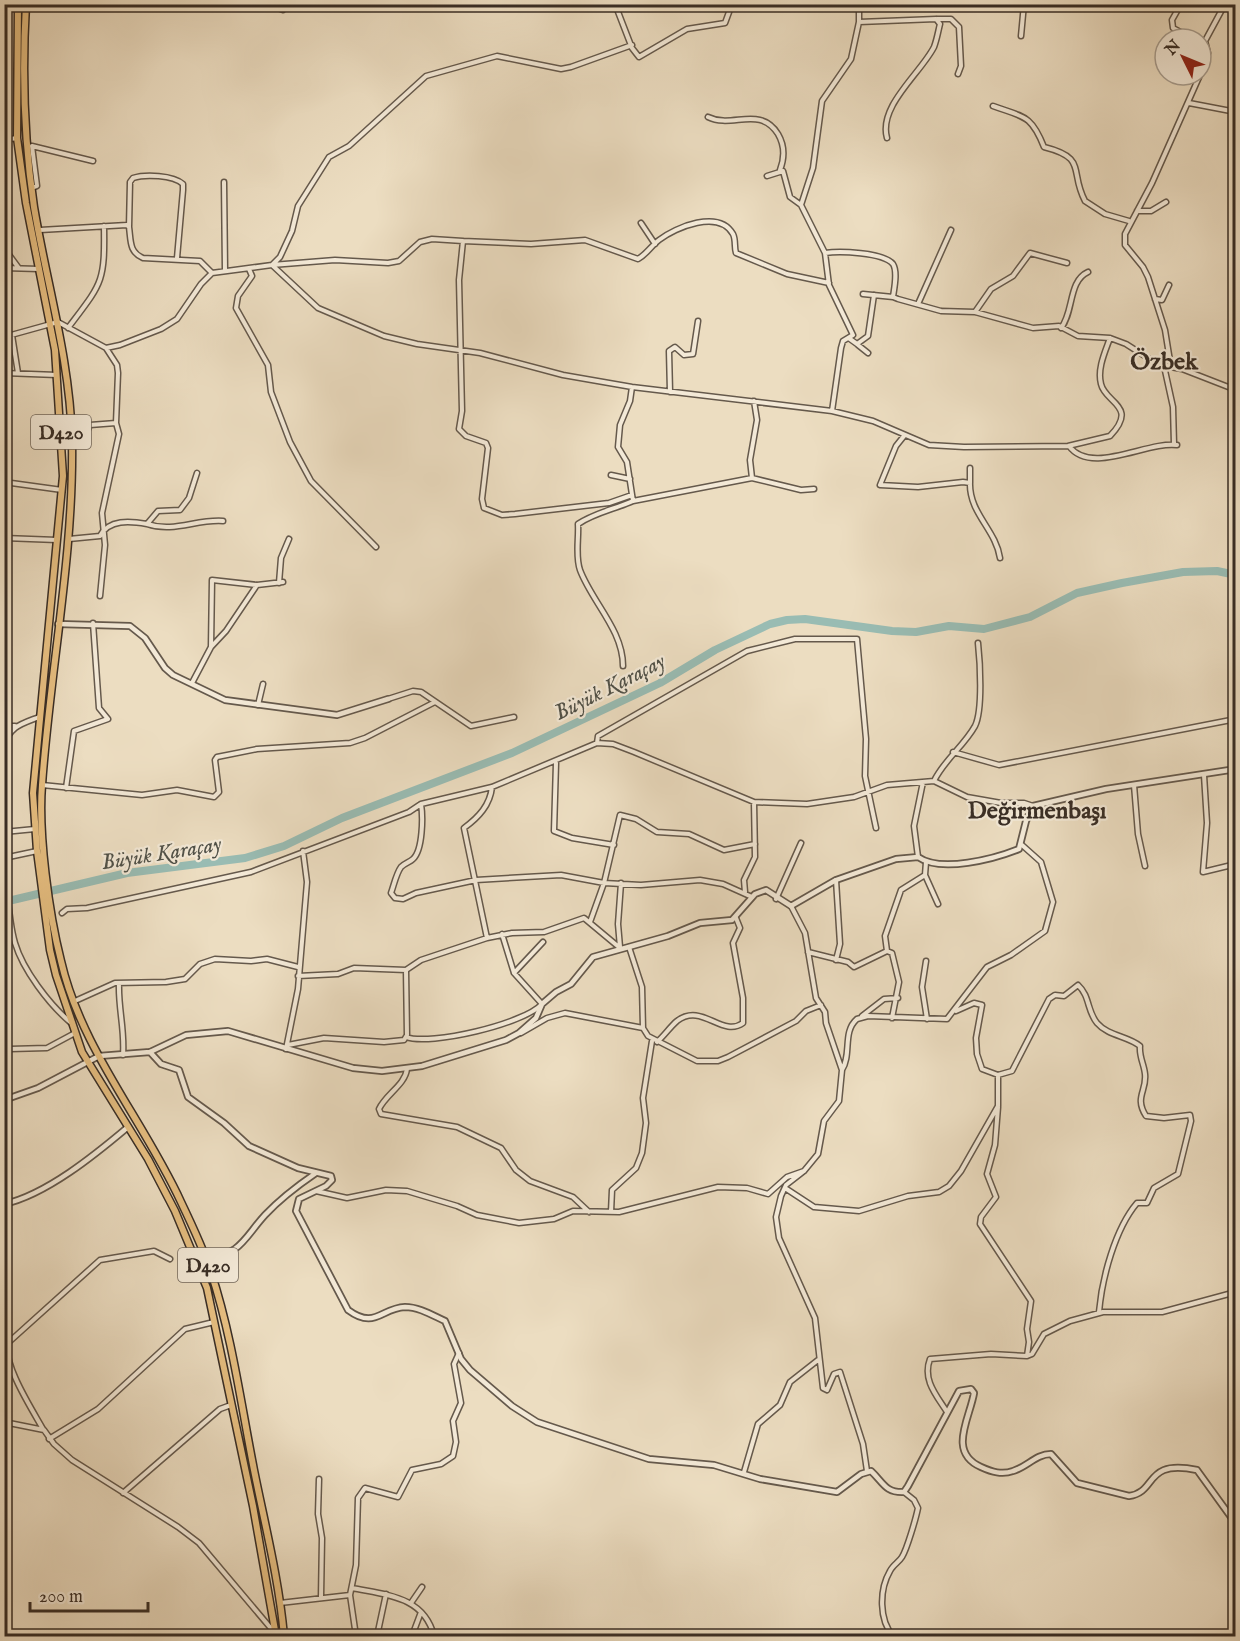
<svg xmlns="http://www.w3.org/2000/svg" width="1240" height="1641" viewBox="0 0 1240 1641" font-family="'IM FELL English',serif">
	<rect width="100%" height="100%" fill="#ecddc1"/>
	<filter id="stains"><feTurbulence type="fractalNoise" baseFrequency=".00333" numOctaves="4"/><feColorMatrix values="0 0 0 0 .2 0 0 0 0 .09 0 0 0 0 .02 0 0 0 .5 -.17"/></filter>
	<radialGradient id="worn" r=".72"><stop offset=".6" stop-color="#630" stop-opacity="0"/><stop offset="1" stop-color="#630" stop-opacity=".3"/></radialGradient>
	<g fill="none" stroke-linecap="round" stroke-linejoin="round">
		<path stroke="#99bcb3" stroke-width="8" d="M 4,902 L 127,873 L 245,858 L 284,846 L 342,818 L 512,753 L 660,683 L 715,650 L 770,624 L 787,620 L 805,619 L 892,631 L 916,632 L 949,626 L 984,629 L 1030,617 L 1077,593 L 1122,583 L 1183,572 L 1217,571 L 1236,575"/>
		<defs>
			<path id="minor" d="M 267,4 L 283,10 L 288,4
				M 615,4 L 632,48 L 639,57 L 687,29 L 725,23 L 732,4
				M 1181,4 L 1172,20 L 1173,28 L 1194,39
				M 937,19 L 951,19 L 959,27 L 961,66 L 958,74
				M 859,22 L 936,19 L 940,24 C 938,32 937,39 934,47 C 921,73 878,106 887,138
				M 1021,36 L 1024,4
				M 1233,56 L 1236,57
				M 1201,72 L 1208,53 L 1205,41 L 1225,4
				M 1189,103 L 1236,112
				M 993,106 C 1023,117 1031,114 1044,147 C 1088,158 1069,171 1085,201 L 1105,214 L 1129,221
				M 708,117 C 732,129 760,105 778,134 C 785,146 785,157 780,170
				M 4,140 L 17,138
				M 767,176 L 783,171 L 790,197 L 801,205 L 825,253 L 829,285 L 853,335 L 843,341 L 841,348 L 832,411
				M 224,182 L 225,270
				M 32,188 L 37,186 L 32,146 L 93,161
				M 801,205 L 813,168 L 822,101 L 851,59 L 859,22 L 859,4
				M 1137,211 L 1151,211 L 1166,202
				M 641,223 L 655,244
				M 129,227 L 130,182 L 133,178 C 145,174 173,175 183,184 L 183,190 L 177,258
				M 40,230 L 127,225 L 129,227 C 131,241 129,252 143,258 L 200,261 L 212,273
				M 463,241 L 432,239 L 420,242 L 399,261 L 388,263 L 335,260 L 272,265 L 280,257 L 292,231 L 298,206 L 329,157 L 349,146 L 426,76 L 497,56 L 561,69 L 571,67 L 632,45
				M 4,248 L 18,267
				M 825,253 C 839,251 883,252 893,264 C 898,272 894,289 893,297 L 898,299 L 941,311 L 975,312 L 1033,328 L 1059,326 L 1078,336 L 1110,338 L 1126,344 L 1159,365 L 1182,369 L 1236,390
				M 4,268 L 39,269
				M 249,269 L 252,276 L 238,296 L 236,308 L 268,365 L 271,392 L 290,442 L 311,481 L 376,547
				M 863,294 L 893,297
				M 1155,299 L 1162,300 L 1169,285
				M 918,304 L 951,230
				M 975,312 L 991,289 L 1013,276 L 1030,253 L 1067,263
				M 68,328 C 102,283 105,283 104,226
				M 1061,328 C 1074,312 1068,281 1088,272
				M 12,335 L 18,373
				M 4,337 L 58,322 L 106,348 L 120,345 L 161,329 L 177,319 L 201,284 L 212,273 L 272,265 L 318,308 L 384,336 L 417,344 L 480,353 L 563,375 L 632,387 L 832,411 L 873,421 L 929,445 L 964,447 L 1068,446 L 1110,436 C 1139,406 1105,403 1101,384 C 1097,369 1105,352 1110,338
				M 850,339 L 857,344 L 868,336 L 874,295
				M 858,345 L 868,353
				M 1164,366 L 1173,407 L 1174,444
				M 1171,367 L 1165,330 L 1148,277 L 1143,267 L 1125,245 L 1125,234 L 1152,183 L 1200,75
				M 4,373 L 57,375
				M 670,392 L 669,351 L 675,347 L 684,355 L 693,354 L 698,321
				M 72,423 L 77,430 L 86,434 L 90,425 L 116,423
				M 904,436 L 896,446 L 880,485 L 918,487 L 963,482 L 970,483 C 969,513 996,530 1000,558
				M 1069,446 C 1091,476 1147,441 1177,445
				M 611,475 L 630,479
				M 752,478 L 750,460 L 757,420 L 754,401
				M 4,482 L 62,490
				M 970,483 L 970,468
				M 632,495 L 609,503 L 515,514 L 502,515 L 484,508 L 482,499 L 488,448 L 486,443 L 466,436 L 459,429 L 462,411 L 459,280 L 463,241 L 531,244 L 585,240 L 638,259 C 647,254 651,246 659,240 C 676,227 719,209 733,234 C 736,240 734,247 736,253 L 787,274 L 829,283
				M 633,501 L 752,478 L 801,490 L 814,489
				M 147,524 C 174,533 196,519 223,521
				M 4,538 L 57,540
				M 69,539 L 100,536 C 109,519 130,521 147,524 L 158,511 L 180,510 L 189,498 L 197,473
				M 279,583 L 281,558 L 289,539
				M 100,596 L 105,545 L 102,513 L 119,434 L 116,423 L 118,373 L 117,365 L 106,348
				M 211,647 L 212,580 L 257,585 L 283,582
				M 623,666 C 623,630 592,602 580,570 C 575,556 579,538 578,524 C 594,513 615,509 633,501 L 627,462 L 618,447 L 620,425 L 630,401 L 632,387
				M 192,683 L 211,647 L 226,631 L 257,585
				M 388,699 L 413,691 L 421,692 L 471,726 L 514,717
				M 258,705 L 263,684
				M 4,726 L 15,726
				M 597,743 L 598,736 L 747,651 L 795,639 L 857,639 L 866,739 L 865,776 L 876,828
				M 4,746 C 10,726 21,724 39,717
				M 953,752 L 999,765 L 1236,719
				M 556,763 L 554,831 L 572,838 L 614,845
				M 1204,775 L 1207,823 L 1203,872 L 1236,864
				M 934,781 C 944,760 964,746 975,726 C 983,710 980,661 978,643
				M 42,785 L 142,795 L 177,790 L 214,797 L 219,792 L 215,760 L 217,757 L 257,749 L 350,743 L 365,738 L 435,702
				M 1134,785 L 1138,834 L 1145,866
				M 66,788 L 74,731 L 108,719 L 99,708 L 93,623
				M 421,804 C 423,816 423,850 413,859 C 410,862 405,863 401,867 C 396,874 394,885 391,893 L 395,898 L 403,899 L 416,893 L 476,880 L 561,875 L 604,883 L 641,885 L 700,880 L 723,884 L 752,897
				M 4,832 L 35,829
				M 4,856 C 8,885 7,916 15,943 C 23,970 49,1004 70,1022
				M 918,857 L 914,826 L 923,782
				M 4,858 L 37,851
				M 925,875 L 938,904
				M 745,892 L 744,880 L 755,857 L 754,802
				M 776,899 L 801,843
				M 791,906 L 805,933 L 816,998 L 825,1012 L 826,1023 L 842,1070 C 852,1054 842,1032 857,1019 L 868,1016 L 947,1019 L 987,967 L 1011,955 L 1045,931 L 1053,902 L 1041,862 L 1022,845
				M 62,913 L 67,909 L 87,908 L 251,872 L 409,812 L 421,804 L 492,787 L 597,743 L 613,744 L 634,752 L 754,802 L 807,804 L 854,797 L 887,785 L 934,781 L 967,797 L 1001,803 L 1024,803 L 1033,806
				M 590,922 L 604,883 L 620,815 L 636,819 L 657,832 L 689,834 L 724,850 L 755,844
				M 4,926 L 11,924
				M 487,938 L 464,828 C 479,817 490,805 492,787
				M 620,947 L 618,924 L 621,883
				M 629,947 L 642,987 L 643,1028 L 648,1036 L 697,1061 L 718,1061 L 728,1057 L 796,1021 L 806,1011 L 821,1005
				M 887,951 L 892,953 L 899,982 L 892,1018
				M 808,952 L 848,962 L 854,967 L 887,951 L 885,936 L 901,890 L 925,875 L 926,862
				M 836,960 L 840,944 L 836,880
				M 926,961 L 922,987 L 927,1019
				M 514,973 L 543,942
				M 298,976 L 338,974 L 354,968 L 406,970 L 421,960 L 487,938 L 512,933 L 544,932 L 584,918 L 620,948
				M 119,983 C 118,1008 125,1030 123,1055
				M 75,1001 L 115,983 L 166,982 L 185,979 L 200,964 L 215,959 L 251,961 L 267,959 L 298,967
				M 862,1016 L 884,999 L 898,998
				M 521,1033 L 547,1018 L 565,1013 L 643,1028
				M 406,1037 C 430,1046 524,1024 542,1004 L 514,973 L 502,934
				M 657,1042 C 664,1036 670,1027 677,1021 C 702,1002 722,1038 743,1023 L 743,998 L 733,943 L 740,928 L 736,918
				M 288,1045 L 324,1038 L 384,1042 L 404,1040 L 407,1035 L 406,970
				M 10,1049 L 47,1048 L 75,1033
				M 286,1049 L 298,989 L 307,882 L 303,851
				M 407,1069 C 405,1085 386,1094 379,1109 L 381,1114 L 457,1127 L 501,1148 L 516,1170 L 530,1181 L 573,1197 L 589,1212
				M 842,1070 L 839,1101 L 824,1121 L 818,1154 L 804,1171 L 786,1185 L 781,1196 L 776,1217 L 779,1238 L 815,1318 L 823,1388 L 827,1390 L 834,1374 L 840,1372 L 863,1444 L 867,1471
				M 998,1075 L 1012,1071 L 1049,999 L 1055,995 L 1064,996 L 1078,985 C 1090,996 1087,1011 1097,1023 C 1108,1036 1128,1036 1140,1046 C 1139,1057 1144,1064 1145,1074 C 1147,1091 1134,1097 1146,1116 L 1164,1118 L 1190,1115 L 1191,1121 L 1178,1174 L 1154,1188 L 1147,1203 L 1137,1203 C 1115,1229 1102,1278 1099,1312
				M 998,1107 L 995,1145 L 987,1174 L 996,1197 L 981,1217 L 980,1224 L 1031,1301 L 1027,1329 L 1029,1342 L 1027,1356
				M 785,1188 L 814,1207 L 859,1211 L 908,1196 L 939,1192 L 949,1186 L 961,1171 L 998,1106 L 998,1075 L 982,1069 L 977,1054 L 976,1038 L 982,1005 L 974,1003 L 956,1011
				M 316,1191 L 347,1198 L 386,1190 L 407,1191 L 457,1206 L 477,1215 L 519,1223 L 554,1219 L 573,1211 L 619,1212 L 718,1187 L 747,1188 L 768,1194 L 787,1177 L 804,1171
				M 611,1212 L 612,1190 L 636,1168 L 642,1153 L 646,1123 L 643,1098 L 652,1041
				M 947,1412 C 937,1396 922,1380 930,1359 L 991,1354 L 1027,1356 L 1032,1354 L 1044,1334 L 1070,1321 L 1103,1312 L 1162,1312 L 1236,1292
				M 4,1422 L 44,1430 L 54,1444 L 72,1460 L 178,1527 L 199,1543 L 274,1632
				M 43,1429 C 33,1411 0,1360 9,1342 L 100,1260 L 154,1251 L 170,1259
				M 49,1439 L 98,1409 L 185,1329 L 214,1322
				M 744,1472 L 758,1424 L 780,1405 L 790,1382 L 818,1360
				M 319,1479 L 318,1514 L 322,1538 L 321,1597
				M 123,1493 L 220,1409 L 231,1405
				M 352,1588 C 386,1595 424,1596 434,1636
				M 280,1603 L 350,1595
				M 411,1603 L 422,1587
				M 356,1636 L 350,1595 L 356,1565 L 358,1498 L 365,1488 L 398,1497 L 412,1470 L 441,1464 L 453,1456 L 456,1442 L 453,1421 L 461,1403 L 454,1364 L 459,1353
				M 377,1636 L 386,1594
				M 412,1636 L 421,1612
				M 893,1636 C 879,1620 879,1590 890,1571 C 893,1565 899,1562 902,1557 C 907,1549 916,1518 918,1508 L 914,1500 L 904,1492"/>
			<path id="tertiary" d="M 58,624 L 130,626 L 145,638 L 165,668 L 173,675 L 225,700 L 337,715 L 388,699
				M 150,1052 L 161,1064 L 179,1070 L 188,1097 L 224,1123 L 249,1146 L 298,1168 L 331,1176 L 332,1180 L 326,1186 L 299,1199 L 296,1211 L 348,1310 C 375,1330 381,1308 405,1307 C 419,1307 432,1315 445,1321 L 461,1359 L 470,1370 L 512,1406 L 537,1422 L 649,1459 L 714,1465 L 760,1479 L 837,1492 L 861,1474 L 871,1471 C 883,1482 885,1493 904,1492 L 908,1486 L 959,1391 L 971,1389 L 974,1393 C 970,1418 947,1452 981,1467 C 992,1472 1002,1475 1013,1471 C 1027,1467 1036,1454 1051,1454 L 1077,1483 L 1129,1496 C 1158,1492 1143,1459 1197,1470 L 1236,1524
				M 4,1100 L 38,1088 L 99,1056 L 150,1052 L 186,1035 L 228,1031 L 353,1068 L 382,1071 L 422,1066 L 506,1040 L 519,1033 L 536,1018 L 542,1004 L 556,992 L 571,984 L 593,957 L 668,936 L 700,923 L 732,920 L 755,894 L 766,890 L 791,906 L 836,880 L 896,859 L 918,857 C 941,873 994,859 1019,849 L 1026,821 L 1033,806 L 1106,789 L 1236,769
				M 4,1204 C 46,1195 96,1154 128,1127
				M 206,1258 C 241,1255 244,1238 265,1215 C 280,1199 297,1186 316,1173"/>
			<path id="trunk" d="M 18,4 L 17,138 L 26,203 L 55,350 L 63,476 L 33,793 L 37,851 L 50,950 L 56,975 L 82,1052 L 148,1159 L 175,1211 L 207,1288 L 253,1506 L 276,1636
				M 26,4 C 22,72 24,140 34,207 C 47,285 70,360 72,440 C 74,555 50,670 42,785 C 38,833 49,914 61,961 C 81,1049 144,1121 181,1202 C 192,1225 203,1248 211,1272 C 232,1336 241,1404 254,1470 C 265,1525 279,1580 284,1636"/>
		</defs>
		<use href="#minor" stroke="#65594c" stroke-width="7"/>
		<use href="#tertiary" stroke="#65594c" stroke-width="8"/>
		<use href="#trunk" stroke="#382d25" stroke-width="9"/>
		<use href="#minor" stroke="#f3e9d7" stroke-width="4"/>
		<use href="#tertiary" stroke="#f3e9d7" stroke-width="4.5"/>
		<use href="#trunk" stroke="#e6be80" stroke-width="6"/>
	</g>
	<g text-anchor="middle" stroke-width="4.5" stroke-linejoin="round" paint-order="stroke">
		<g fill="#f3e9d7" stroke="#70655a" stroke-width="1.5">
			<rect x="31" y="415" width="60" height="34" rx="4.5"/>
			<rect x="178" y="1248" width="60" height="34" rx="4.5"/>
		</g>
		<g font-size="20" font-weight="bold" fill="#382d25">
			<text x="61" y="439">D420</text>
			<text x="208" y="1272">D420</text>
		</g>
		<g font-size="22" font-style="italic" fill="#505148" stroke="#f3e9d7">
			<text transform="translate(609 686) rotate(-27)" y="8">Büyük Karaçay</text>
			<text transform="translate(161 852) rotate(-9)" y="8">Büyük Karaçay</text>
		</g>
		<g font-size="24" font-weight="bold" fill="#382d25" stroke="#f3e9d7">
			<text x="1164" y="369">Özbek</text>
			<text x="1037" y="818">Değirmenbaşı</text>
		</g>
	</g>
	<rect width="1240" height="1641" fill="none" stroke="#ecddc1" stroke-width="24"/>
	<rect x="6" y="6" width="1228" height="1629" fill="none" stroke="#382d25" stroke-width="3"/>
	<rect x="12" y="12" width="1216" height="1617" fill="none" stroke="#382d25" stroke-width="1.5"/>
	<g transform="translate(1183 57) rotate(313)"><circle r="28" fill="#f3e9d7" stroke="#a89e90" stroke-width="1.5"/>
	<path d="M0-4.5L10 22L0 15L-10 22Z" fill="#8f2418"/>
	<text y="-9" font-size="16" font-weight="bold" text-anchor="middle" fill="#382d25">N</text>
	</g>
	<path d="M30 1602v9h118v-9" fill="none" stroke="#382d25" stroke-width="3"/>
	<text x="39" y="1602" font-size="18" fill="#382d25" stroke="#f3e9d7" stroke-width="4.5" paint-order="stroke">200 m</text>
	<rect width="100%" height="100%" filter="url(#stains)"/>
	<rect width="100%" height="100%" fill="url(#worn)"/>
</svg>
